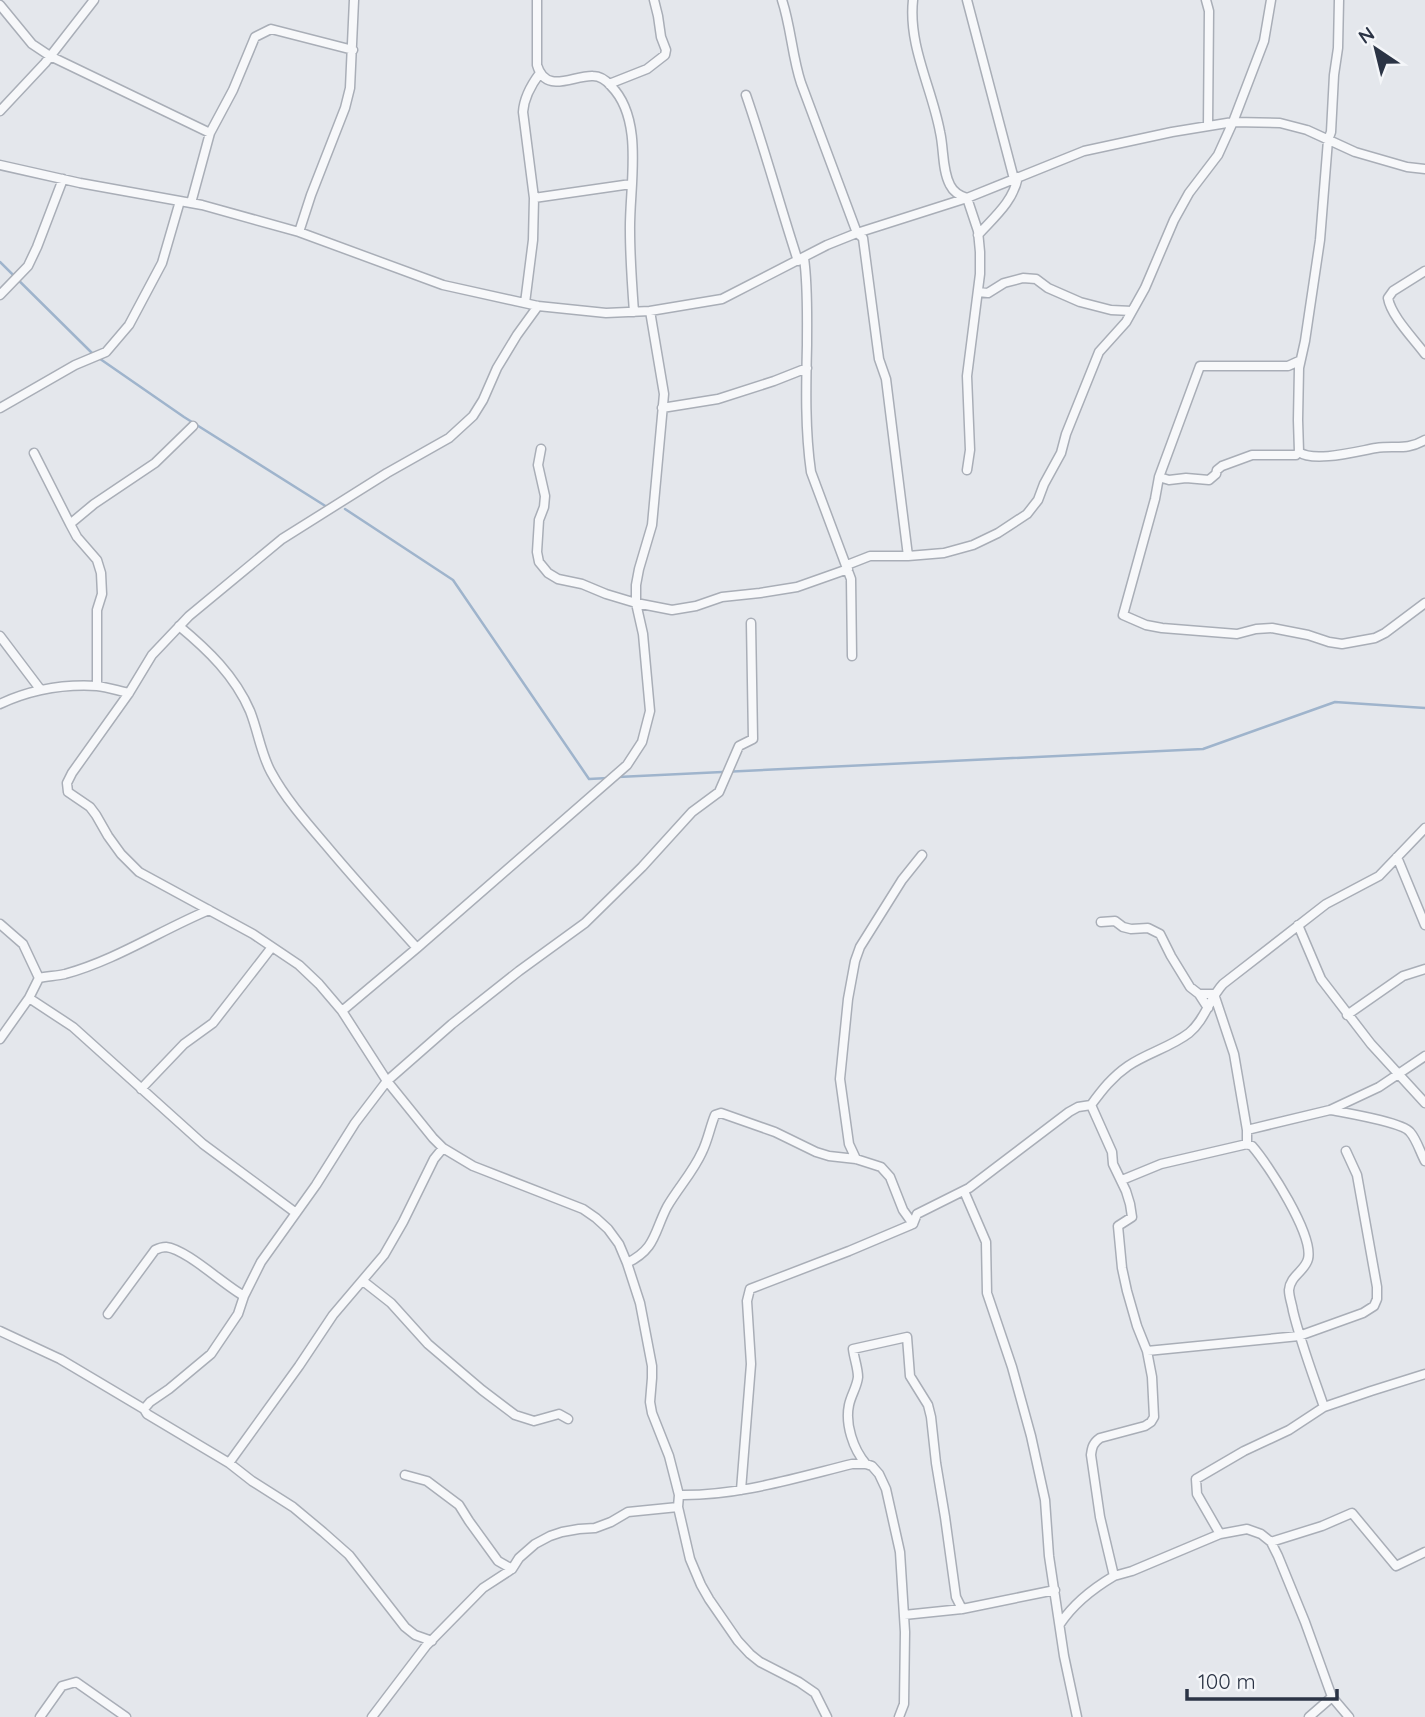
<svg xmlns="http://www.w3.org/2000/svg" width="1425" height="1717" viewBox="0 0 1425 1717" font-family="Quicksand,sans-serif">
	<rect width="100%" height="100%" fill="#e4e7ec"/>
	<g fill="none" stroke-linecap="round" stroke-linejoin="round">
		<path stroke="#9fb4cc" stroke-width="2.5" d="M 0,262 L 93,354 L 184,417 L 327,507
			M 345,509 L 453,580 L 589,779 L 608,778
			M 618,777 L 1203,749 L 1335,702 L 1425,708"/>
		<defs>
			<path id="street" d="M 537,0 L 537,65 C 546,95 573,75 593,76 C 600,76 606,80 611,86 C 645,120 629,187 630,231 C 630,258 632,285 634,312
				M 782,0 C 791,27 792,56 801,83 L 857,233 L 863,238 L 879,359 L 886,379 L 908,556
				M 913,0 C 908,46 932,88 940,132 C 944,149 942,170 950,185 C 954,193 960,196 967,198 L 978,231 L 980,252 L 980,274 L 967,376 L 970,450 L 967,470
				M 967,0 L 1014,179
				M 1206,0 L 1209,11 L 1208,126
				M 0,5 L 32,44 L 50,56 L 210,133
				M 609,84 L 647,69 L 665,55 L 666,50 L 661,37 L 658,16 L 654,0
				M 746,95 C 765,150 780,206 798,261
				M 0,111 L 45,63 L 94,0
				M 0,165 L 80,183 L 202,205 L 299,232 L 443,285 L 538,306 L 606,313 L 650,311 L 722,299 L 827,245 L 857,233 L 967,198 L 1084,151 L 1172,132 L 1233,122 L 1280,123 L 1307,130 L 1355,152 L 1407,167 L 1425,169
				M 534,198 L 631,184
				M 191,203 L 210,133 L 233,90 L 255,37 L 271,29 L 353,50
				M 299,232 L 311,195 L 345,108 L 350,88 L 354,0
				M 978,235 C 994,217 1013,202 1018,177
				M 804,258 C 808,287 807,316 807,345 C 806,387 805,430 811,472 L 851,579 L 852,656
				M 1425,271 L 1393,291 L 1388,298 C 1391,316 1414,339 1425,354
				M 978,292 L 988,293 L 1004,283 L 1023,278 L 1036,279 L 1048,288 L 1080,302 L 1111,310 L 1132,311
				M 0,295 L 28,266 L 37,247 L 63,179
				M 525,303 L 533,240 L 534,198 L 523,112 C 524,97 531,85 540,73
				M 538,306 L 517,335 L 497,368 L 483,400 L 473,416 L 449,438 L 387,473 L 282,539 L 189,616 L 152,655 L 129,693 L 72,773 L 67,783 L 68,792 L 90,807 L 96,815 L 108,836 L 121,854 L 139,872 L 253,934 L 299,965 L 319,984 L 342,1011 L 387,1081 L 433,1138 L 443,1148 L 473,1166 L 583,1209 L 596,1218 L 608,1229 L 619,1244 L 627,1263 L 640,1303 L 652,1366 L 652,1378 L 650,1402 L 652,1413 L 669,1456 L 679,1495 L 678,1507 L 690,1559 L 701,1585 L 709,1599 L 738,1641 L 750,1654 L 760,1662 L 799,1682 L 815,1693 L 827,1717
				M 1299,361 L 1288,366 L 1200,366 L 1159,477 L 1155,499 L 1123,615 L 1146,625 L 1162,628 L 1237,634 L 1256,629 L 1272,628 L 1308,635 L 1329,642 L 1342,644 L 1375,638 L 1385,633 L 1425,603
				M 0,408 L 75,365 L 106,352 L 129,325 L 162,263 L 180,201
				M 662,408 L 718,399 L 774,381 L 807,368
				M 541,449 L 538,465 L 545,496 L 544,507 L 539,520 L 537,552 L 539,562 L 548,573 L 558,579 L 582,584 L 606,594 L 636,603 L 672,610 L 696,606 L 722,597 L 760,593 L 797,587 L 848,569
				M 1299,452 L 1298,420 L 1299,368 L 1305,341 L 1320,240 L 1328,140 L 1331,132 L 1334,75 L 1338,48 L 1339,0
				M 34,453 L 70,524
				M 1159,477 L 1169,480 L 1186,478 L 1209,480 L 1216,474 L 1217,470 L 1222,466 L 1252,455 L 1296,455 L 1299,452 C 1314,463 1358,451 1376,448 C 1395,445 1406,451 1425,440
				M 847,565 L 870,556 L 908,556 L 944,553 L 973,545 L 998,533 L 1027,514 L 1038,500 L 1044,484 L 1061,453 L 1066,434 L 1099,352 L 1126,322 L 1145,288 L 1174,220 L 1189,193 L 1218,155 L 1233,122 L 1264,41 L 1271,0
				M 179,626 C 208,650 235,676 250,711 C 258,731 261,754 271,772 C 285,798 306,822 325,844 C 355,880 386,914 417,948
				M 0,636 L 40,689
				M 97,686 L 97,610 L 102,594 L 101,573 L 97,560 L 77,537 L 70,524 L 94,504 L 155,463 L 193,426
				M 0,704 C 30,690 63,684 97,686 C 107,687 119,691 129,693
				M 1397,857 L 1425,925
				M 1101,922 L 1115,921 L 1123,927 L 1131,929 L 1148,928 L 1160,934 L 1171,956 L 1190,987 L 1199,994 L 1208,1008
				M 0,924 L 23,944 L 39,978
				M 1298,925 L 1321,979 L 1371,1044 L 1425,1103
				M 1199,994 L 1214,994 L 1234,1054 L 1247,1130 L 1247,1144
				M 29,998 L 73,1027 L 203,1144 L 296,1213
				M 342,1011 L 417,948 L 627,765 L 642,742 L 650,711 L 643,634 L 636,603 L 636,585 L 639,569 L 652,525 L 664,394 L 650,311
				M 1347,1015 L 1403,976 L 1425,969
				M 0,1039 L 29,998 L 39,978 C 47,976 57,976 65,974 C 116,960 161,930 209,910
				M 141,1089 L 184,1044 L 213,1023 L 272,947
				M 1091,1105 L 1112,1152 L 1113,1164 L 1126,1191 L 1130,1204 L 1132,1217 L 1118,1226 L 1122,1268 L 1127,1291 L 1137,1326 L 1147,1351 L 1152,1377 L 1154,1417 L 1151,1422 L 1145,1426 L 1100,1438 C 1093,1443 1092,1447 1091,1455 L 1100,1517 L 1114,1576 L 1132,1571 L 1220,1534 L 1247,1529 L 1261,1534 L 1271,1542 L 1278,1556 L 1305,1622 L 1332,1697 L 1349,1717
				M 1331,1110 C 1346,1113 1402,1122 1410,1132 C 1417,1140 1420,1152 1425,1161
				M 1247,1130 L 1330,1110 L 1379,1087 L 1425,1056
				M 856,1159 L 849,1144 L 840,1079 L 848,999 L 855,961 L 860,947 L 902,880 L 922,855
				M 1122,1180 L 1161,1164 L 1247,1144 L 1252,1146 C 1268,1164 1314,1235 1308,1259 C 1305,1271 1290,1276 1289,1290 C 1289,1297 1292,1304 1293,1311 C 1301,1344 1313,1375 1324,1407
				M 964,1191 L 986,1242 L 987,1293 L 1012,1367 L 1031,1436 L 1045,1500 L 1049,1556 L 1064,1656 L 1077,1717
				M 627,1263 C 656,1249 654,1232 667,1207 C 678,1188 693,1172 702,1152 C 708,1140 710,1127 715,1115 L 721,1113 L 775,1132 L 816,1152 L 829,1156 L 856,1159 L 881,1167 L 890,1177 L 903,1210 L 913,1224
				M 363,1281 L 391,1303 L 428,1344 L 482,1390 L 515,1415 L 534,1421 L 559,1414 L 568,1419
				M 108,1314 L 155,1250 C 159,1248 161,1247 166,1247 C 186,1249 224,1285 244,1296
				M 0,1331 L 60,1359 L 144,1409 L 147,1414 L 152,1417 L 229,1463 L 252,1481 L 293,1507 L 323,1532 L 349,1555 L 405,1627 L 415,1635 L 432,1641
				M 1147,1351 L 1299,1336 L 1363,1313 L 1374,1306 L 1377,1299 L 1377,1287 L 1357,1175 L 1346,1151
				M 144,1409 L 150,1402 L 169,1389 L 211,1354 L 238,1314 L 244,1296 L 261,1262 L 316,1185 L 355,1123 L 387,1081 L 452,1024 L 519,971 L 585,923 L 642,867 L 692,812 L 719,792 L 739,746 L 753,739 L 751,623
				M 229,1463 L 299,1366 L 333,1315 L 384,1255 L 403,1222 L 434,1159 L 443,1148
				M 866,1464 C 853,1449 845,1424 849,1405 C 851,1395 857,1387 858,1377 C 858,1368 854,1358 853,1349 L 907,1337 L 910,1376 L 928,1405 L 931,1417 L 936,1463 L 945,1517 L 956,1597 L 962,1609
				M 405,1475 L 427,1481 L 459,1505 L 469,1521 L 498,1561 L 512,1569
				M 741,1490 L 751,1364 L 747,1301 L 750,1289 L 849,1251 L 913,1224 L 917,1214 L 969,1188 L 1069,1112 L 1078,1107 L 1091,1105 C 1102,1090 1112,1077 1128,1066 C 1147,1053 1171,1047 1189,1033 C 1205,1020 1209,999 1223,984 L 1326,904 L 1379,876 L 1425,828
				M 679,1495 C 738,1496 795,1478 852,1464 L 866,1464 L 872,1466 L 879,1474 L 886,1489 L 900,1552 L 905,1632 L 904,1704 L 899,1717
				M 1220,1534 L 1197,1494 L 1196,1479 L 1244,1451 L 1289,1430 L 1324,1407 L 1371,1391 L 1425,1374
				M 1271,1542 L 1322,1526 L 1352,1513 L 1396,1566 L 1425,1552
				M 904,1615 L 962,1609 L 1055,1590
				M 1060,1624 C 1074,1603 1092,1589 1114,1576
				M 40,1717 L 62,1686 L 76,1682 L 126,1717
				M 372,1717 L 426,1646 L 483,1588 L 512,1569 L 519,1558 L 535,1544 L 550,1536 L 562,1532 L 579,1529 L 595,1528 L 611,1522 L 628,1512 L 678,1507
				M 1309,1717 L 1332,1697"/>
		</defs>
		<use href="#street" stroke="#a9aeb7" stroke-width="11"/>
		<use href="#street" stroke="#f7f8fa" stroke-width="8"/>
	</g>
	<g transform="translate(1376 49) rotate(325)" stroke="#f4f6f9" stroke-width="5" paint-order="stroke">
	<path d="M0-5L12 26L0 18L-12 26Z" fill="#2b3445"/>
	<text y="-10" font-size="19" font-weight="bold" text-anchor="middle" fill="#2b3445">N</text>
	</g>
	<path d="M1187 1689v10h150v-10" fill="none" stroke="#2b3445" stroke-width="3.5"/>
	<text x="1198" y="1689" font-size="21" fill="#2b3445" stroke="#f4f6f9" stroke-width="5" paint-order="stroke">100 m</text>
</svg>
